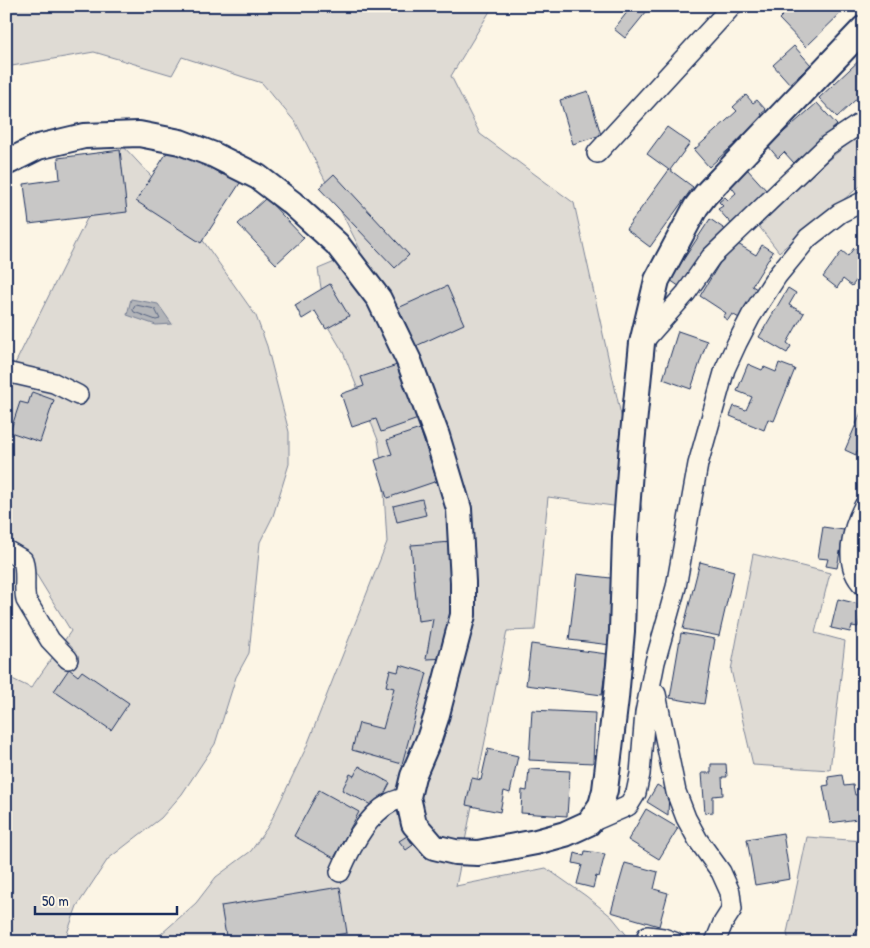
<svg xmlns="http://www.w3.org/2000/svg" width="870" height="948" viewBox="0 0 870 948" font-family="'Patrick Hand',sans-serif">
	<rect width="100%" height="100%" fill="#fcf5e5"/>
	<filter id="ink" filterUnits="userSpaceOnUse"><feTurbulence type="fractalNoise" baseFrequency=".02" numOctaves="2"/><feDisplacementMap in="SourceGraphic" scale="10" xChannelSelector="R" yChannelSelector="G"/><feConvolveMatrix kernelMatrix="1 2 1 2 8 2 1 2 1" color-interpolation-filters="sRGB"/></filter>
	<g filter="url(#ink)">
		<path fill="#dfdbd4" stroke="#7d8599" d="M 6,6 L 493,6 L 451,76 L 480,134 L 574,203 L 642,510 L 548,497 L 535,630 L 507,631 L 456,886 L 546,868 L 586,896 L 612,917 L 629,938 L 629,942 L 148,942 L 161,934 L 196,903 L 216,877 L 251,851 L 269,825 L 306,748 L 387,542 L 383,474 L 378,440 L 343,352 L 327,325 L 318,269 L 361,251 L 296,123 L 262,83 L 182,57 L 172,75 L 94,52 L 6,67 Z
			M 864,131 L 864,183 L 779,252 L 754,220 Z
			M 123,146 L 178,205 L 256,316 L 267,346 L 289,432 L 289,464 L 273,516 L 260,542 L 249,653 L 236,677 L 215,744 L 182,794 L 161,818 L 108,859 L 77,906 L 64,942 L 6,942 L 6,676 L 31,688 L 71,631 L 25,556 L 6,541 L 6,382 Z
			M 753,554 L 830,573 L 815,633 L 845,641 L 830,770 L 753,765 L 731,670 Z
			M 807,837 L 864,841 L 864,875 L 858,942 L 789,942 L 787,933 Z"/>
		<path fill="#b2b4b8" stroke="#767f94" d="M 131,299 L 158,304 L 172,324 L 156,325 L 127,315 Z"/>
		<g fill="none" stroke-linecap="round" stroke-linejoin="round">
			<path stroke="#576482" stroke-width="1" d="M 136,305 L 155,309 L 160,319 L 156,320 L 134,312 L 133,310 Z"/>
		</g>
		<path fill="#c8c7c6" stroke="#1b2f5e" d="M 632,6 L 651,6 L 625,38 L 614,29 Z
			M 792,6 L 848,6 L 806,47 L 779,19 Z
			M 794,46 L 811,65 L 790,84 L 773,65 Z
			M 864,56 L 864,92 L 837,117 L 819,98 Z
			M 588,91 L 601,135 L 573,144 L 560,100 Z
			M 746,95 L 753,103 L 757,100 L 766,110 L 761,114 L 764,118 L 709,167 L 694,150 L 737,111 L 733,107 Z
			M 817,103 L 837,125 L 794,163 L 784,152 L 778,158 L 768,146 Z
			M 667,127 L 690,143 L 670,170 L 693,187 L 650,247 L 626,229 L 669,170 L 647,154 Z
			M 173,143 L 222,175 L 226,169 L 242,180 L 201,243 L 136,201 Z
			M 120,150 L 127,212 L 29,224 L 24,184 L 60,179 L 58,158 Z
			M 747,169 L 767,191 L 735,228 L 718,209 L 723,206 L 719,202 L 725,197 L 728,200 L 736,193 L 730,185 Z
			M 334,174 L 409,255 L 395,268 L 319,188 Z
			M 266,198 L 304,238 L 276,264 L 238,224 Z
			M 710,219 L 726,230 L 686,291 L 670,280 Z
			M 733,241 L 756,255 L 762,245 L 773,252 L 752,286 L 759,290 L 741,319 L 732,314 L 728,320 L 723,317 L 726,313 L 700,296 Z
			M 854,248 L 864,255 L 864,270 L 852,286 L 843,279 L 837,288 L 823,277 L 842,251 L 848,256 Z
			M 330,284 L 349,316 L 326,329 L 315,311 L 302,319 L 295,305 Z
			M 447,286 L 464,324 L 416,346 L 398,308 Z
			M 788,288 L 796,293 L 789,305 L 804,313 L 787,343 L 791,346 L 787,353 L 759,337 Z
			M 678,331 L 707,341 L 691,389 L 663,379 Z
			M 403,363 L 421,418 L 381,432 L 376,419 L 352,427 L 341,394 L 364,386 L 361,377 Z
			M 779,363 L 795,369 L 774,421 L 768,419 L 764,430 L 730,416 L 734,406 L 746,410 L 752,397 L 737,391 L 748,364 L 762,370 L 764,367 L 776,372 Z
			M 32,392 L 54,400 L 40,442 L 10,432 L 20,402 L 28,404 Z
			M 863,408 L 864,454 L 857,451 L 856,455 L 845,450 Z
			M 420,429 L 437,481 L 387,498 L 375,460 L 392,454 L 387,440 Z
			M 422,499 L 426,515 L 397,522 L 393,506 Z
			M 823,527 L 844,530 L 837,568 L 826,566 L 828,559 L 818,558 Z
			M 452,542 L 455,616 L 450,658 L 426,659 L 433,619 L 418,621 L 411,545 Z
			M 700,562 L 734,571 L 719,636 L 683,629 Z
			M 577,574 L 619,579 L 611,645 L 569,640 Z
			M 838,599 L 863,605 L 858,627 L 852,626 L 850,632 L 831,628 Z
			M 681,633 L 715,639 L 704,704 L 670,698 Z
			M 531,644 L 607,654 L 602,695 L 526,685 Z
			M 400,665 L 427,673 L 402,764 L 352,750 L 359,723 L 383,729 L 394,688 L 386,686 L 390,670 L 398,672 Z
			M 69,669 L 78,676 L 82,671 L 129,703 L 111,730 L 54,691 Z
			M 532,710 L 595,713 L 593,763 L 529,760 Z
			M 864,711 L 864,764 L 861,764 Z
			M 488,749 L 518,756 L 510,793 L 504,791 L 500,812 L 466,805 L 472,778 L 481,780 Z
			M 711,764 L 726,764 L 727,777 L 722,777 L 723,795 L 713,796 L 713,812 L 705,813 L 702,773 L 711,773 Z
			M 359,766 L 390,783 L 377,808 L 342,790 L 350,774 L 354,776 Z
			M 529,769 L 570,771 L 567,816 L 521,813 L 522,790 L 527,791 Z
			M 842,775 L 844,786 L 853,785 L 855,795 L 860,794 L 862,802 L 864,802 L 864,818 L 830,823 L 823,786 L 829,785 L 828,777 Z
			M 657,785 L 669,792 L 668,815 L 647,802 Z
			M 319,790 L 359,812 L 334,858 L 294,836 Z
			M 646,809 L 678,828 L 659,859 L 628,840 Z
			M 783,833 L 790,879 L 755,885 L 747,839 Z
			M 407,836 L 413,845 L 406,850 L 399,841 Z
			M 585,851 L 605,854 L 599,877 L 596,876 L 593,888 L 577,884 L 582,865 L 573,863 L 575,853 L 584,856 Z
			M 625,863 L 658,872 L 654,889 L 668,893 L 659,926 L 611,912 Z
			M 340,887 L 347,933 L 293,942 L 227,942 L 221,906 Z"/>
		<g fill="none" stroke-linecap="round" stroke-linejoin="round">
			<defs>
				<path id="minor" d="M 597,153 L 732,6
					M 642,343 L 686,293 L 711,257 L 828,145 L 864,121
					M 6,372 L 54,383 L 78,395
					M 864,506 C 852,529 842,565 864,586
					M 6,550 L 23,560 C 27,573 23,587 26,600 L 50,640 L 68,659
					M 650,688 L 656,694 L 676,792 L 686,818 L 698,840 L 721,872 L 730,892 L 732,909 L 723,923 L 715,942
					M 589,823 L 628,806 L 636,793 L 640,774 L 645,713 L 655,662 L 676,587 L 698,464 L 725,369 L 737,343 L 751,316 L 777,276 L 808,238 L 840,213 L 864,201
					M 340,872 C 350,849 366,816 390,803 C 395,800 402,799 408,797
					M 647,936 L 663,938 L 674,942
					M 863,942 L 864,938"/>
				<path id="tertiary" d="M 6,163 L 38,147 L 84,136 L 139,134 L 180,142 L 214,155 L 258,177 L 292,203 L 337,244 L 379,299 L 409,361 L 437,436 L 459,509 L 463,582 L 463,615 L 436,718 L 429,739 L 413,776 L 408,797 L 414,824 L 422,833 L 434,847 L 455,852 L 478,853 L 536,842 L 565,834 L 589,823 L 601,805 L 605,790 L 616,698 L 622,631 L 625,537 L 632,444 L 642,343 L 657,280 L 696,207 L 706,194 L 864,28"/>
			</defs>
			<use href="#minor" stroke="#1b2f5e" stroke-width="22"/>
			<use href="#tertiary" stroke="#1b2f5e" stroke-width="28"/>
			<use href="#minor" stroke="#fcf5e5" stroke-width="19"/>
			<use href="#tertiary" stroke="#fcf5e5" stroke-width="24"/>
		</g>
	</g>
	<rect width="870" height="948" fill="none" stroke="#fcf5e5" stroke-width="25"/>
	<rect x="12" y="12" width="845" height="923" fill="none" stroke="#1b2f5e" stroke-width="2" filter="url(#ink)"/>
	<path d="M35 906v8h142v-8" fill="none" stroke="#1b2f5e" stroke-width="2.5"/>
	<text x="42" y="906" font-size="15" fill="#1b2f5e" stroke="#fcf5e5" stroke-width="4" paint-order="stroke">50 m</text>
</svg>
